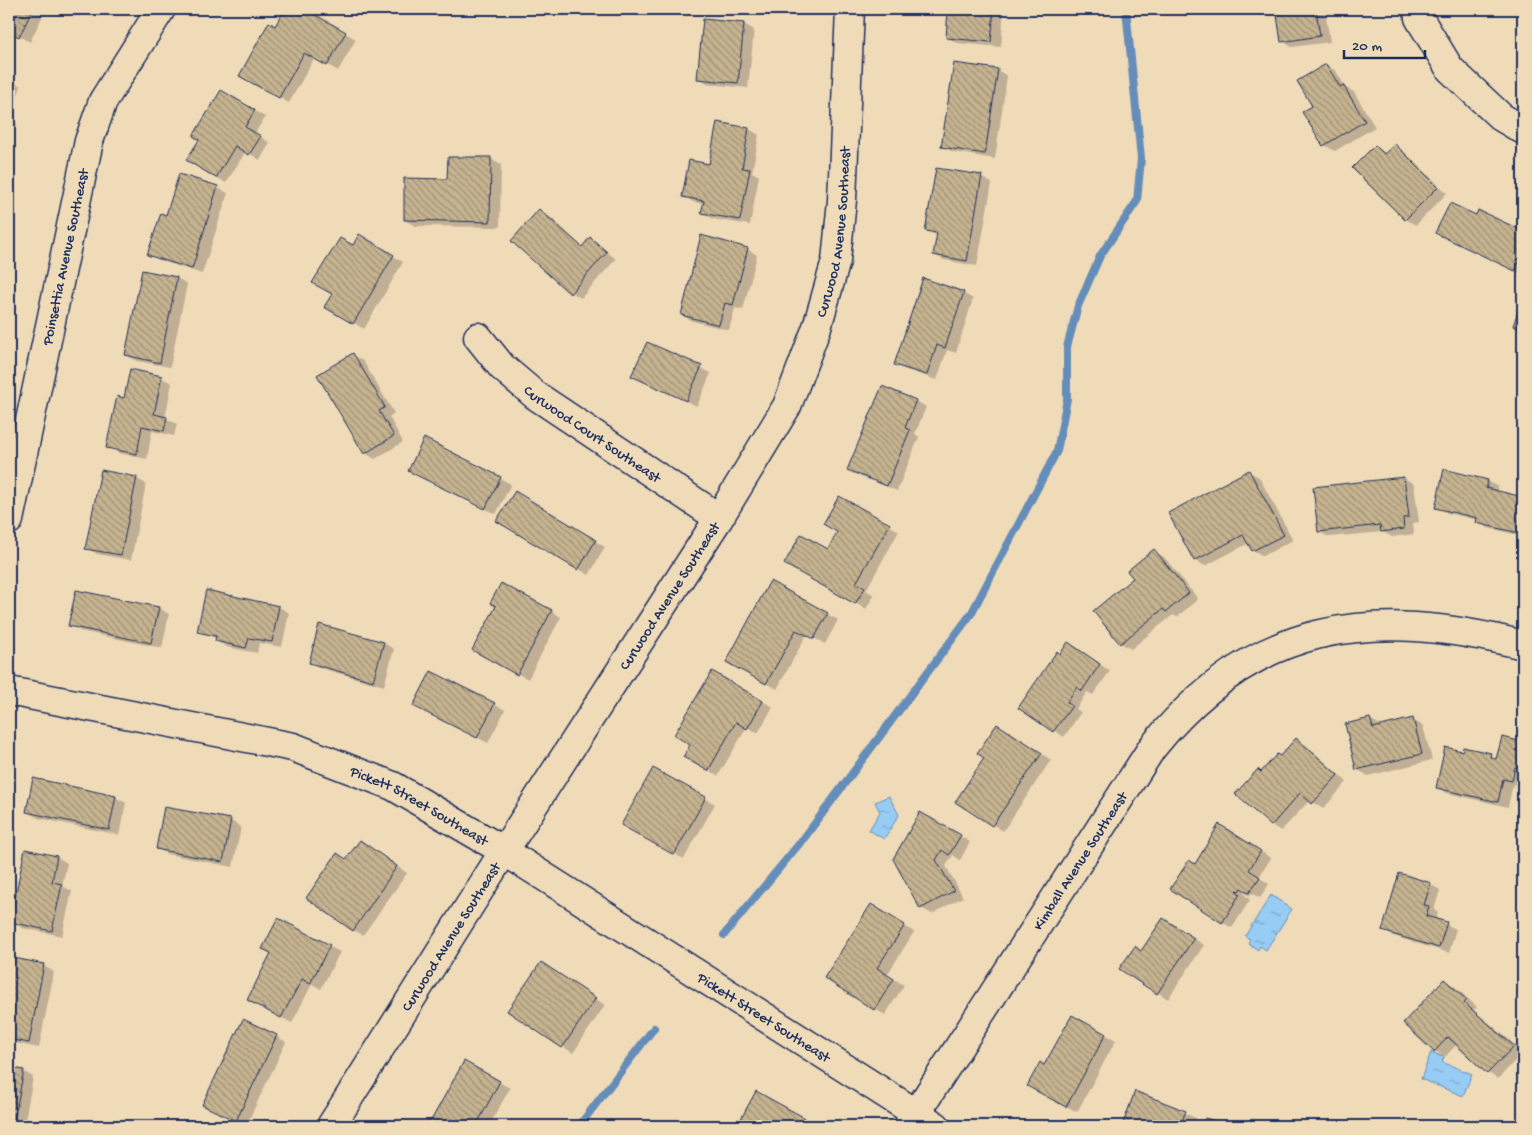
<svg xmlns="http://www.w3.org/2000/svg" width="1532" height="1135" viewBox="0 0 1532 1135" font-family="'Gochi Hand',sans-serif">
	<defs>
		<pattern id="water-ripples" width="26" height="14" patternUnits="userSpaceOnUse" patternTransform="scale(1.25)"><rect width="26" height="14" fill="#97ccf5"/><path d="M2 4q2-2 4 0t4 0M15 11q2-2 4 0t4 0" fill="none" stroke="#7aa6ca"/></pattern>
		<pattern id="building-back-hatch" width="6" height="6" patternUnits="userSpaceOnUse" patternTransform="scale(1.25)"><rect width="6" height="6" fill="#c6b38f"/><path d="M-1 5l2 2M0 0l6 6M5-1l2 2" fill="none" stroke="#a09278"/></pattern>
	</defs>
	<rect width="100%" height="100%" fill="#f0dbb9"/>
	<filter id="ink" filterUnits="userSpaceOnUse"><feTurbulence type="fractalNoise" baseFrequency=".02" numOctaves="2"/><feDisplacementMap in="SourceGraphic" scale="10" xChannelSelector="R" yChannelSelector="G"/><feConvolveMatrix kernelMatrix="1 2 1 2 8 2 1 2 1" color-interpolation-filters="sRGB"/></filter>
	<g filter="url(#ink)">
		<path fill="url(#water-ripples)" stroke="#658db9" d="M 889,796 L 899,815 L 884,839 L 869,830 L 880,812 L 875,802 Z
			M 1271,895 L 1292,909 L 1266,950 L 1260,946 L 1258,950 L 1248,943 L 1250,939 L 1245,936 Z
			M 1431,1052 L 1444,1057 L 1442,1062 L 1472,1074 L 1463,1096 L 1421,1079 Z"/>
		<path fill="#0003" d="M 9,9 L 46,9 L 30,42 L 9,31 Z
			M 62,9 L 73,9 L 71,13 Z
			M 286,9 L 302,9 L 356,39 L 338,71 L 315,57 L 289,103 L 240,75 L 276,27 Z
			M 949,9 L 1004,9 L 1001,47 L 957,43 L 947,37 Z
			M 1277,9 L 1325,9 L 1330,42 L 1292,47 L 1282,41 Z
			M 744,24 L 754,30 L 748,88 L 709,84 L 699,78 Z
			M 1326,65 L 1336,71 L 1346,88 L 1354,92 L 1375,127 L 1335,151 L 1324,145 L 1304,112 L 1314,106 Z
			M 997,70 L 1007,76 L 995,159 L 953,152 L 942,146 Z
			M 9,80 L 21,86 L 10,119 L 17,123 L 9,149 Z
			M 222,91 L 265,117 L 255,133 L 270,143 L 260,160 L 246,151 L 226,183 L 188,160 L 200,139 Z
			M 718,123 L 749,129 L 759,135 L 752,172 L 759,176 L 750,225 L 713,219 L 703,213 L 704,204 L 693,202 L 683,196 L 710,166 Z
			M 1375,146 L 1387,154 L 1395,146 L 1405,152 L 1447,193 L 1416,225 L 1405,219 Z
			M 491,159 L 501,165 L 500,227 L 415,226 L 405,220 L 449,180 Z
			M 180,175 L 218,188 L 228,193 L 202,274 L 159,260 L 148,254 L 167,217 Z
			M 981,177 L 992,183 L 977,266 L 944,260 L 934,255 L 937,236 L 926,230 Z
			M 539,211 L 550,217 L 583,247 L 590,239 L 616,259 L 581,298 L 571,292 Z
			M 1479,212 L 1523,233 L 1523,275 L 1437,233 L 1476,217 Z
			M 360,236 L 403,262 L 364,329 L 326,306 Z
			M 747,249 L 757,255 L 743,310 L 735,308 L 729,330 L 692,321 L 682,315 Z
			M 143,271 L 177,278 L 187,284 L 170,367 L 137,361 L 126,355 Z
			M 963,293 L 973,299 L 956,353 L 947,350 L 937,380 L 906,370 L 896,365 Z
			M 353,355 L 363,361 L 394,413 L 389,417 L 403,442 L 375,459 L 365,453 Z
			M 701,368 L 711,373 L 697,406 L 643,381 Z
			M 162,378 L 172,383 L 165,418 L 177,424 L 174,436 L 152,431 L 147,459 L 118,453 L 108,447 L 125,400 Z
			M 916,401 L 926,407 L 915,434 L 919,437 L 897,491 L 848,470 Z
			M 425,440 L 511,484 L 496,514 L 419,476 Z
			M 1249,472 L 1259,477 L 1293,540 L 1263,556 L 1253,550 L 1249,543 L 1205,566 L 1195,560 Z
			M 136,478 L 146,484 L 131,560 L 97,554 L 87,548 Z
			M 1404,478 L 1414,484 L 1419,522 L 1413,523 L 1414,534 L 1392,537 L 1383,532 L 1329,537 L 1319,532 L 1314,488 Z
			M 1488,481 L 1498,487 L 1496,492 L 1523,498 L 1523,536 L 1488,528 L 1478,522 L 1478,520 L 1447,513 L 1437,507 Z
			M 515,493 L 605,547 L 589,575 L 498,521 Z
			M 840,497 L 899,531 L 866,590 L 874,595 L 866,609 L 785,563 L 828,551 L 839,532 Z
			M 1154,551 L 1164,557 L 1198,599 L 1177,617 L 1173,615 L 1131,649 L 1121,643 L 1134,578 Z
			M 770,583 L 838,620 L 825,644 L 807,634 L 777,689 L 737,668 Z
			M 279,607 L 289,613 L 282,647 L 259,643 L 257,653 L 227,647 L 216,641 L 217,639 L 199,631 Z
			M 159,608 L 169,614 L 162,648 L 80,631 L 70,625 Z
			M 551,611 L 561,617 L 528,679 L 484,656 Z
			M 320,625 L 384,643 L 394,649 L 384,686 L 320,668 L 310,662 Z
			M 1079,650 L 1110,671 L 1093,695 L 1087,692 L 1076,709 L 1081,712 L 1064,737 L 1019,707 L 1061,655 Z
			M 432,672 L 505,710 L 488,743 L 425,711 Z
			M 712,673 L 773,707 L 758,733 L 747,727 L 718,776 L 684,757 L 691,744 Z
			M 1370,719 L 1380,725 L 1381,728 L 1413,720 L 1423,726 L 1432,760 L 1368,776 L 1358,770 L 1346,725 Z
			M 1008,731 L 1051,760 L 1003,831 L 957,801 Z
			M 1503,739 L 1523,744 L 1522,786 L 1513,784 L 1508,807 L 1447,793 L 1437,787 L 1490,755 L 1498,759 Z
			M 1296,740 L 1306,745 L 1347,782 L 1323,809 L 1310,800 L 1281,831 L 1271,825 L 1262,773 Z
			M 653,770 L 715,804 L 684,859 L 622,825 Z
			M 115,797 L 126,803 L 119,835 L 38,818 L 27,812 Z
			M 921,813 L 970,842 L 960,860 L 953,855 L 946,866 L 963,897 L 932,914 L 921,908 L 894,859 Z
			M 231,821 L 241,827 L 233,867 L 167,854 L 157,849 Z
			M 1229,831 L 1271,858 L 1259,877 L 1269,884 L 1260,898 L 1251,893 L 1250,896 L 1242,892 L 1250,900 L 1232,928 L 1222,922 L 1196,865 Z
			M 370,847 L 407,873 L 363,935 L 353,930 L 347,860 Z
			M 26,851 L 57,857 L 67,863 L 62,886 L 72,891 L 62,936 L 22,928 L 11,922 Z
			M 1430,884 L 1440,890 L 1434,910 L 1438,913 L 1436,920 L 1456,929 L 1449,953 L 1393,936 L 1383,930 Z
			M 881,912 L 914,932 L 887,975 L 904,985 L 885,1015 L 825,978 Z
			M 278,920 L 340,952 L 321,989 L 312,984 L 292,1023 L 259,1006 Z
			M 1173,925 L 1204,945 L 1168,999 L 1121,969 Z
			M 9,959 L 44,966 L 54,972 L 39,1048 L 9,1042 Z
			M 551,969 L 605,1005 L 573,1053 L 509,1011 Z
			M 1444,980 L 1454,986 L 1477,1007 L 1474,1010 L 1523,1052 L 1498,1079 L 1488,1073 L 1457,1044 L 1445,1057 L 1435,1051 Z
			M 1072,1017 L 1116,1040 L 1077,1112 L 1039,1091 Z
			M 276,1036 L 286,1042 L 246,1126 L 214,1110 Z
			M 464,1063 L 510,1088 L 489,1126 L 429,1126 Z
			M 9,1068 L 23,1071 L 33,1077 L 24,1126 L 9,1126 Z
			M 757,1093 L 815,1124 L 814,1126 L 738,1126 Z
			M 1136,1093 L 1196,1118 L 1193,1126 L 1123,1126 Z"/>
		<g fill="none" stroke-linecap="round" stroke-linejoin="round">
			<path stroke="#658db9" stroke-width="8" d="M 724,935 L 804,838 L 971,614 L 1057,451 L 1067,399 L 1067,347 L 1078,306 L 1100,256 L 1137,201 L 1141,158 L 1126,9
				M 579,1126 L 654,1028"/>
		</g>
		<path fill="url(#building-back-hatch)" stroke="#1b2f5e" d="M 9,9 L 33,9 L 19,37 L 9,32 Z
			M 285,9 L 305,9 L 346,32 L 327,66 L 304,53 L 279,98 L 239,76 L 269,22 L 275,26 Z
			M 948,9 L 994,9 L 991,42 L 946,38 Z
			M 1276,9 L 1316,9 L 1320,36 L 1281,42 Z
			M 703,19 L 744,23 L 738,83 L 697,79 Z
			M 954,63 L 998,69 L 985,154 L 941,147 Z
			M 1326,64 L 1340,87 L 1343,85 L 1365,121 L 1323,146 L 1302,112 L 1312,106 L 1297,81 Z
			M 221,90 L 255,110 L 245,127 L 261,136 L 249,155 L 235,146 L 216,178 L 186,160 L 199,140 L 193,136 Z
			M 717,122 L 749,128 L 742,168 L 750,169 L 740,220 L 701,213 L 704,201 L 682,197 L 689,160 L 709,164 Z
			M 1395,144 L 1438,187 L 1405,220 L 1352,168 L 1375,145 L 1384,154 Z
			M 448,157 L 491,157 L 490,222 L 404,220 L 404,178 L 447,179 Z
			M 936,168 L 982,175 L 967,261 L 933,255 L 937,233 L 925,231 Z
			M 179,174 L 218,186 L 192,269 L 147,255 L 161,213 L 166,215 Z
			M 1450,203 L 1476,215 L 1478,210 L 1523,231 L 1523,253 L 1515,271 L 1435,233 Z
			M 539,209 L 582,247 L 590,237 L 607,252 L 570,294 L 511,241 Z
			M 359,234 L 394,255 L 353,324 L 324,307 L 332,294 L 312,283 L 340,238 L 353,245 Z
			M 701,235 L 748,248 L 733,305 L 725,303 L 719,325 L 681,315 Z
			M 142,270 L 177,277 L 160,363 L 125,355 Z
			M 923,278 L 964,292 L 945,348 L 937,345 L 927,375 L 894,365 Z
			M 1523,296 L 1523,329 L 1513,326 Z
			M 647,342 L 702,366 L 686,401 L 631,376 Z
			M 353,353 L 385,407 L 379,411 L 394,436 L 364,454 L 317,375 Z
			M 130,369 L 162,376 L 154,414 L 167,417 L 164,431 L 142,426 L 137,454 L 106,448 L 117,396 L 124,398 Z
			M 882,386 L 916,400 L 905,428 L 910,430 L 887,486 L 847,470 Z
			M 424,438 L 501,477 L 485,509 L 408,471 Z
			M 1444,469 L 1488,480 L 1486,488 L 1523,497 L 1523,534 L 1476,523 L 1477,518 L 1435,508 Z
			M 101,470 L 137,477 L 121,555 L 85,549 Z
			M 1249,470 L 1284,535 L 1252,551 L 1243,535 L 1194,561 L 1168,513 Z
			M 1404,477 L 1409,517 L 1403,518 L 1404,529 L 1381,532 L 1380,525 L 1318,532 L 1313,487 Z
			M 515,491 L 596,540 L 578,570 L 496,521 Z
			M 839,496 L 890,524 L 856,583 L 865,588 L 855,604 L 784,564 L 801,534 L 828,549 L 837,532 L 823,524 Z
			M 1154,549 L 1189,593 L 1166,612 L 1163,609 L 1120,644 L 1093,611 L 1133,578 L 1127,571 Z
			M 770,581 L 828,613 L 814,639 L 796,630 L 766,684 L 726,662 Z
			M 501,583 L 552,610 L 517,675 L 472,650 L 496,606 L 490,603 Z
			M 76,590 L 159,607 L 151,643 L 68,626 Z
			M 206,590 L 279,606 L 272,642 L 249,638 L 246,648 L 215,641 L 216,636 L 197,632 Z
			M 319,624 L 384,642 L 373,681 L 309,663 Z
			M 1068,642 L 1100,664 L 1082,691 L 1077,687 L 1067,702 L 1072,706 L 1053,732 L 1018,708 L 1057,651 L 1060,654 Z
			M 431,671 L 495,703 L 477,738 L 413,706 Z
			M 712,671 L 763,701 L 747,729 L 736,722 L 708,771 L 683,757 L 690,745 L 674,735 Z
			M 1370,718 L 1373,728 L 1413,718 L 1422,754 L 1356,770 L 1345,724 Z
			M 997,724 L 1042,753 L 992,826 L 955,802 L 984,758 L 977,753 Z
			M 1502,737 L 1523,742 L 1523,761 L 1521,768 L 1515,767 L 1512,781 L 1503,779 L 1498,802 L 1436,788 L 1445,747 L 1462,751 L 1463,747 L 1491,753 L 1490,757 L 1496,759 Z
			M 1296,738 L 1338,775 L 1312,804 L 1300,793 L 1271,826 L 1235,794 L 1258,769 L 1261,772 L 1277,754 L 1280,756 Z
			M 653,768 L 706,797 L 674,855 L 621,825 Z
			M 33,778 L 116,796 L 109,830 L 26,812 Z
			M 164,807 L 231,819 L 223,862 L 156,849 Z
			M 920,812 L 961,835 L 949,855 L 942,850 L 936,860 L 954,891 L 920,909 L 893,859 Z
			M 1219,824 L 1261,851 L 1249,870 L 1260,877 L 1249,893 L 1241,888 L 1239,891 L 1236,890 L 1240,894 L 1222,923 L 1170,889 L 1189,860 L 1195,864 Z
			M 360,840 L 397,866 L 353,931 L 306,898 L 337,853 L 346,859 Z
			M 25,849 L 57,856 L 52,882 L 62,884 L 52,931 L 10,922 Z
			M 1399,873 L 1431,883 L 1424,905 L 1429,906 L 1426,916 L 1447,922 L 1439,948 L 1382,931 Z
			M 871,904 L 905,925 L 877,968 L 894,979 L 874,1010 L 824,978 Z
			M 278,918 L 330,945 L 310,984 L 302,979 L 281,1018 L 247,1000 L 271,953 L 262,949 Z
			M 1163,918 L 1194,938 L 1157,994 L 1119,969 L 1135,946 L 1141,951 Z
			M 9,957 L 44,964 L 29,1043 L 9,1039 Z
			M 541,962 L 596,998 L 562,1048 L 507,1011 Z
			M 1444,979 L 1467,1000 L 1464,1003 L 1514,1046 L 1487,1074 L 1448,1037 L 1434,1052 L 1403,1023 Z
			M 1072,1015 L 1106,1034 L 1066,1107 L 1027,1086 L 1040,1062 L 1044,1065 Z
			M 243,1019 L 277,1035 L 236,1121 L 202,1105 Z
			M 464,1061 L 500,1081 L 476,1126 L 428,1126 Z
			M 9,1067 L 24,1070 L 13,1126 L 9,1126 Z
			M 756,1091 L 805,1118 L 801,1126 L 737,1126 Z
			M 1135,1091 L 1186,1111 L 1180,1126 L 1122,1126 Z
			M 1205,1118 L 1234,1126 L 1203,1126 Z"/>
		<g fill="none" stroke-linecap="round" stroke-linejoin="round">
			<defs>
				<g id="minor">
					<path d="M 1418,9 L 1419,18 L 1450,69 L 1501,117 L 1523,130"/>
					<path id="s1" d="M 478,337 L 502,367 L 535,395 L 719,518"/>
					<path id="s2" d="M 9,520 L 89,141 L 103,101 L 161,9"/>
					<path id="s3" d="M 9,691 L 293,747 L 393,786 L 504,851 L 936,1126"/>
					<path id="s4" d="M 331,1126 L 504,851 L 719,518 L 787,406 L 817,327 L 836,261 L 842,200 L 850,9"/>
					<path id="s5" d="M 908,1126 L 1152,748 C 1254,620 1372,607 1523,645"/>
				</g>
			</defs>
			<use href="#minor" stroke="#1b2f5e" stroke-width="31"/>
			<use href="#minor" stroke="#f0dbb9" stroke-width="28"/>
		</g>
	</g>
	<g text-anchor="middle" stroke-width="4.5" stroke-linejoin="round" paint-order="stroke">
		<g font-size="15" fill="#1b2f5e" stroke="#f0dbb9">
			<text dy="5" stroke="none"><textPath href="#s4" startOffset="1034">Curwood Avenue Southeast</textPath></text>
			<text dy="5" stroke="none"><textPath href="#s2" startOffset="269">Poinsettia Avenue Southeast</textPath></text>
			<text dy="5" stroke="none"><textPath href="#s1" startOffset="151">Curwood Court Southeast</textPath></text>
			<text dy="5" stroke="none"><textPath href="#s4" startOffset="629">Curwood Avenue Southeast</textPath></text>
			<text dy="5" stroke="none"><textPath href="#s3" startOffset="429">Pickett Street Southeast</textPath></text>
			<text dy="5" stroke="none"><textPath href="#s5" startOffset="316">Kimball Avenue Southeast</textPath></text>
			<text dy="5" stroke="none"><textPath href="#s4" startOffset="224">Curwood Avenue Southeast</textPath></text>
			<text dy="5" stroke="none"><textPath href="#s3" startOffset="834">Pickett Street Southeast</textPath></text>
		</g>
	</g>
	<rect width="1532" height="1135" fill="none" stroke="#f0dbb9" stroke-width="30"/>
	<rect x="15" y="15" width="1502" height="1105" fill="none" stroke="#1b2f5e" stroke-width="2" filter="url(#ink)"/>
	<path d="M1344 50v8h81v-8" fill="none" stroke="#1b2f5e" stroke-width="2.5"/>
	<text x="1352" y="50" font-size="15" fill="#1b2f5e" stroke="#f0dbb9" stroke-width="4" paint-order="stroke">20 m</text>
</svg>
